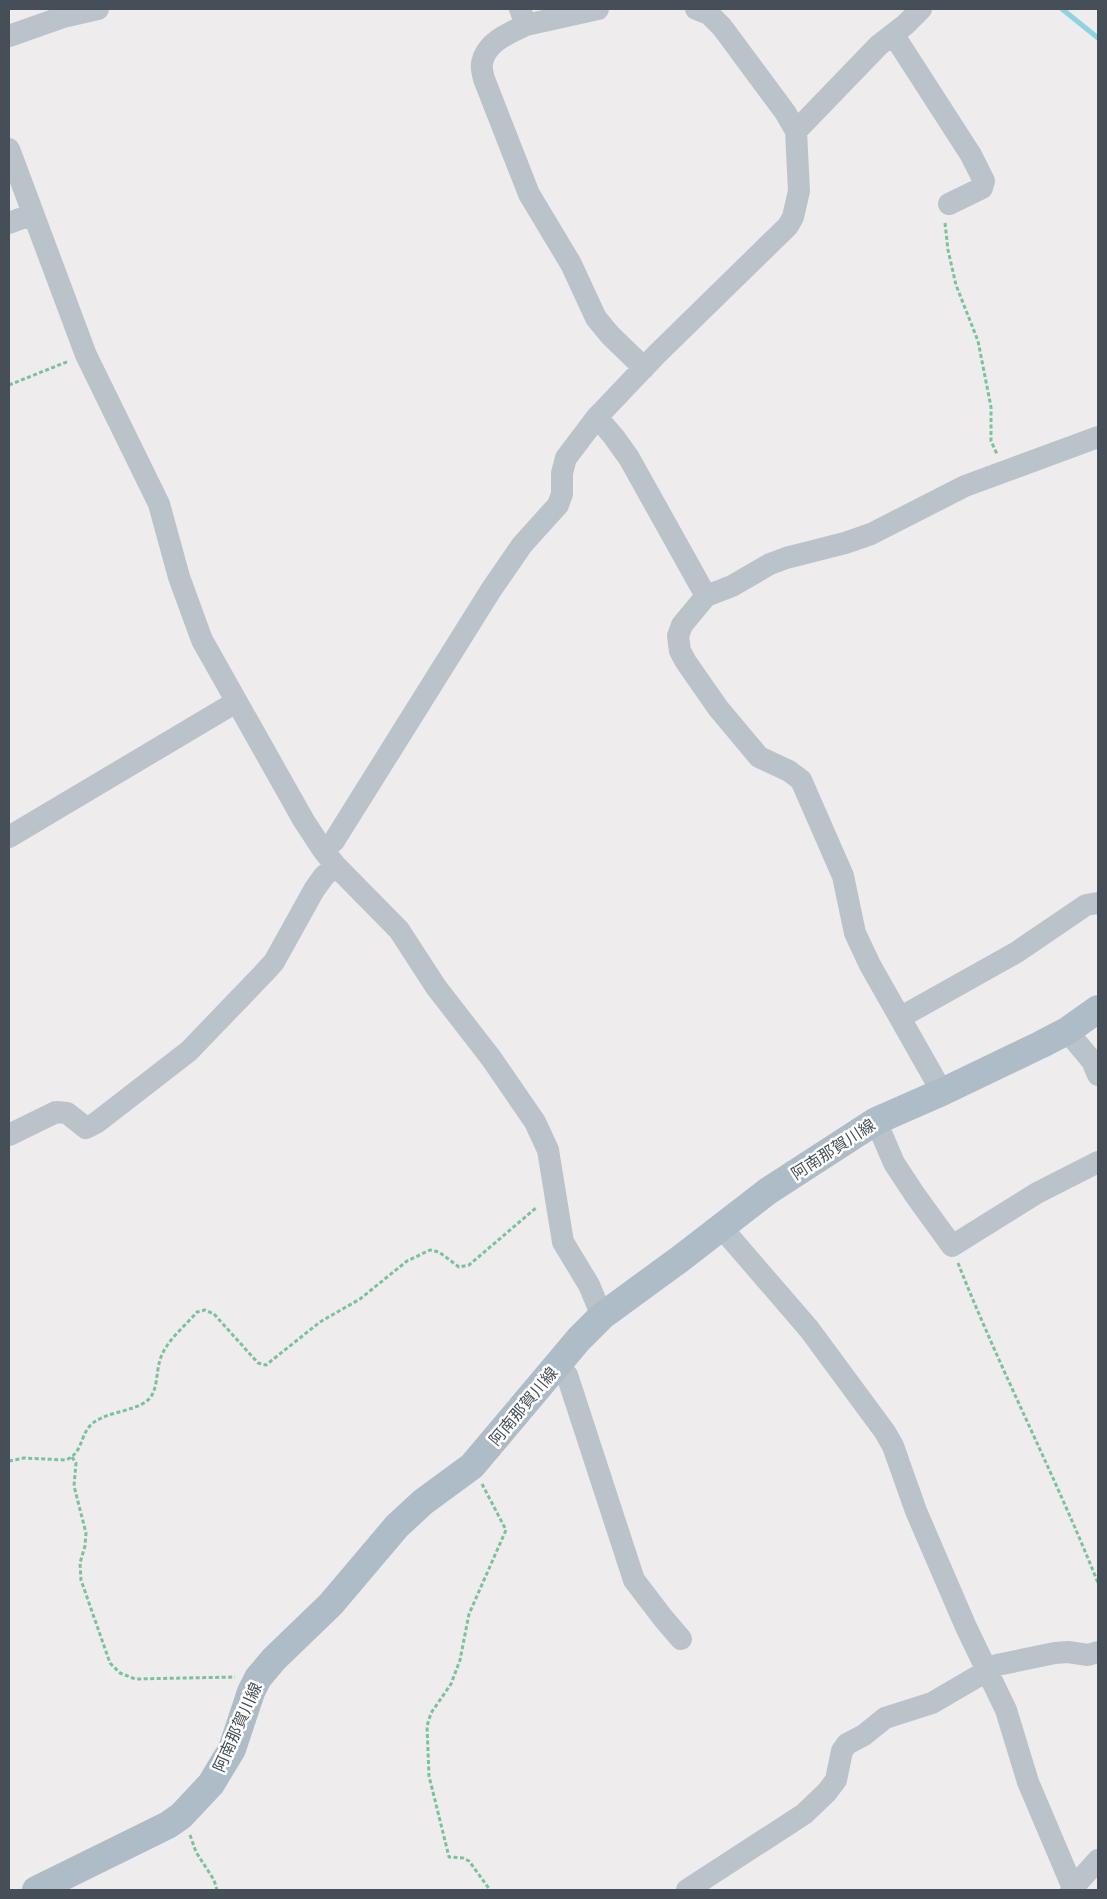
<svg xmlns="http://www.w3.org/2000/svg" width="1107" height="1899" viewBox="0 0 1107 1899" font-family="'Asap Condensed','Noto Sans JP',sans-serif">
	<rect width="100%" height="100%" fill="#eeecec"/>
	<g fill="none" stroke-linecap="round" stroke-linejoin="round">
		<path stroke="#8ed3e2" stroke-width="5" d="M 1062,9 L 1098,38"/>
		<path stroke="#79c39c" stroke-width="3" stroke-dasharray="4 2.5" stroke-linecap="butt" d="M 945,223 L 948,250 L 956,285 L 978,341 L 991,407 L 991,441 L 997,454
			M 9,385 L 69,361
			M 958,1263 C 1001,1372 1055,1475 1098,1583
			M 72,1457 L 76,1463 L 74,1486 L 86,1533 L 85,1546 L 80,1563 L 81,1580 L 110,1663 L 120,1673 L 135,1679 L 235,1677
			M 9,1461 L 24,1458 L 66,1460 C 82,1453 80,1438 89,1427 C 102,1411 133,1413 148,1400 C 158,1391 156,1372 160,1360 C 165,1342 185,1326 197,1312 L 205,1310 L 214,1314 L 258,1363 L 266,1365 L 320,1322 L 360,1299 L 407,1261 L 430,1250 L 439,1252 L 459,1267 L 469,1265 L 537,1207
			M 482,1484 L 506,1530 L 469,1614 L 460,1660 L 451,1684 L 431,1713 L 427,1726 L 429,1776 L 449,1857 L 463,1858 L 469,1861 L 490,1890
			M 190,1835 L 196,1852 L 214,1880 L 217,1890"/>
		<path stroke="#bbc3ca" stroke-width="22" d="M 520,9 L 526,25 L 598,9
			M 526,25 C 509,33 486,42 482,63 C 481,68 483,75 484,79 L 529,194 L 571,264 L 596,318 L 610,335 L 644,368
			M 893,34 L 971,155 L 984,181 L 982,188 L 949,204
			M 9,36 L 63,17 L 98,9
			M 796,131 L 879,45 L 905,25 L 921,9
			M 9,149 L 86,355 L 159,504 L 179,577 L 202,640 L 304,821 L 323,850 L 336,866 L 399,930 L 436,987 L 491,1058 L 535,1122 L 548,1150 L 563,1242 L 589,1285 L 602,1316
			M 9,223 L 33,214
			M 597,417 L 614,437 L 629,458 L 706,596
			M 9,837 L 236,702
			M 323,850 L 334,841 L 491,590 L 522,545 L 558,505 L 562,494 L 562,473 L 566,458 L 597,417 L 656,355 L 788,226 L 793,217 L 799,191 L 796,131 L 785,112 L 722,27 L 709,14 L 696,9
			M 901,1017 L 1017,952 L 1086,905 L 1098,903
			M 1067,1031 L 1092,1061 L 1098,1075
			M 942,1092 L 870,965 L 855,933 L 843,876 L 801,780 L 789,771 L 759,757 L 718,708 L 686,662 L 680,651 L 678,636 L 682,625 L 706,596 L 732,586 L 770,564 L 786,558 L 845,543 L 871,534 L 965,486 L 1098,437
			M 876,1121 L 894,1163 L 915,1195 L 952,1246 L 1037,1193 L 1098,1162
			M 9,1135 L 56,1112 L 67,1113 L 86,1128 L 96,1123 L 189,1051 L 263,974 L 274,962 L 314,890 L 324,876 L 336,866
			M 721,1227 L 809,1329 L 885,1432 L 893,1446 L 916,1511 L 966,1627 L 1006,1710 L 1028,1782 L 1070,1881 L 1075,1886
			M 557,1367 L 567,1375 L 634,1580 L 663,1618 L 681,1639
			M 687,1890 L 804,1814 L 827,1792 L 836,1780 L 842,1751 L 847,1744 L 864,1735 L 885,1718 L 932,1703 L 997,1665 L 1055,1653 L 1068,1652 L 1088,1655 L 1098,1652
			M 1071,1890 L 1098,1860"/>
		<path stroke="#aebcc8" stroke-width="28" d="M 36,1890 L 168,1825 L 181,1816 L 211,1784 L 232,1749 L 251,1692 L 258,1678 L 274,1659 L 331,1604 L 397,1526 L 423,1502 L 472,1466 L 579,1339 L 602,1316 L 680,1259 L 768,1191 L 876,1121 L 942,1092 L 1040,1045 L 1067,1031 L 1098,1009"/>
	</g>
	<g text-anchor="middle" stroke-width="5" stroke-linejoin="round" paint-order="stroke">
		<g font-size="16" fill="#464f57" stroke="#fff">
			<text transform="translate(833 1149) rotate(-33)" y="6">阿南那賀川線</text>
			<text transform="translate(523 1406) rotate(-50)" y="6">阿南那賀川線</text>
			<text transform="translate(237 1727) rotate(-66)" y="6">阿南那賀川線</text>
		</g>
	</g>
	<rect width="1107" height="1899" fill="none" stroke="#464f57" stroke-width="20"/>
</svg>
